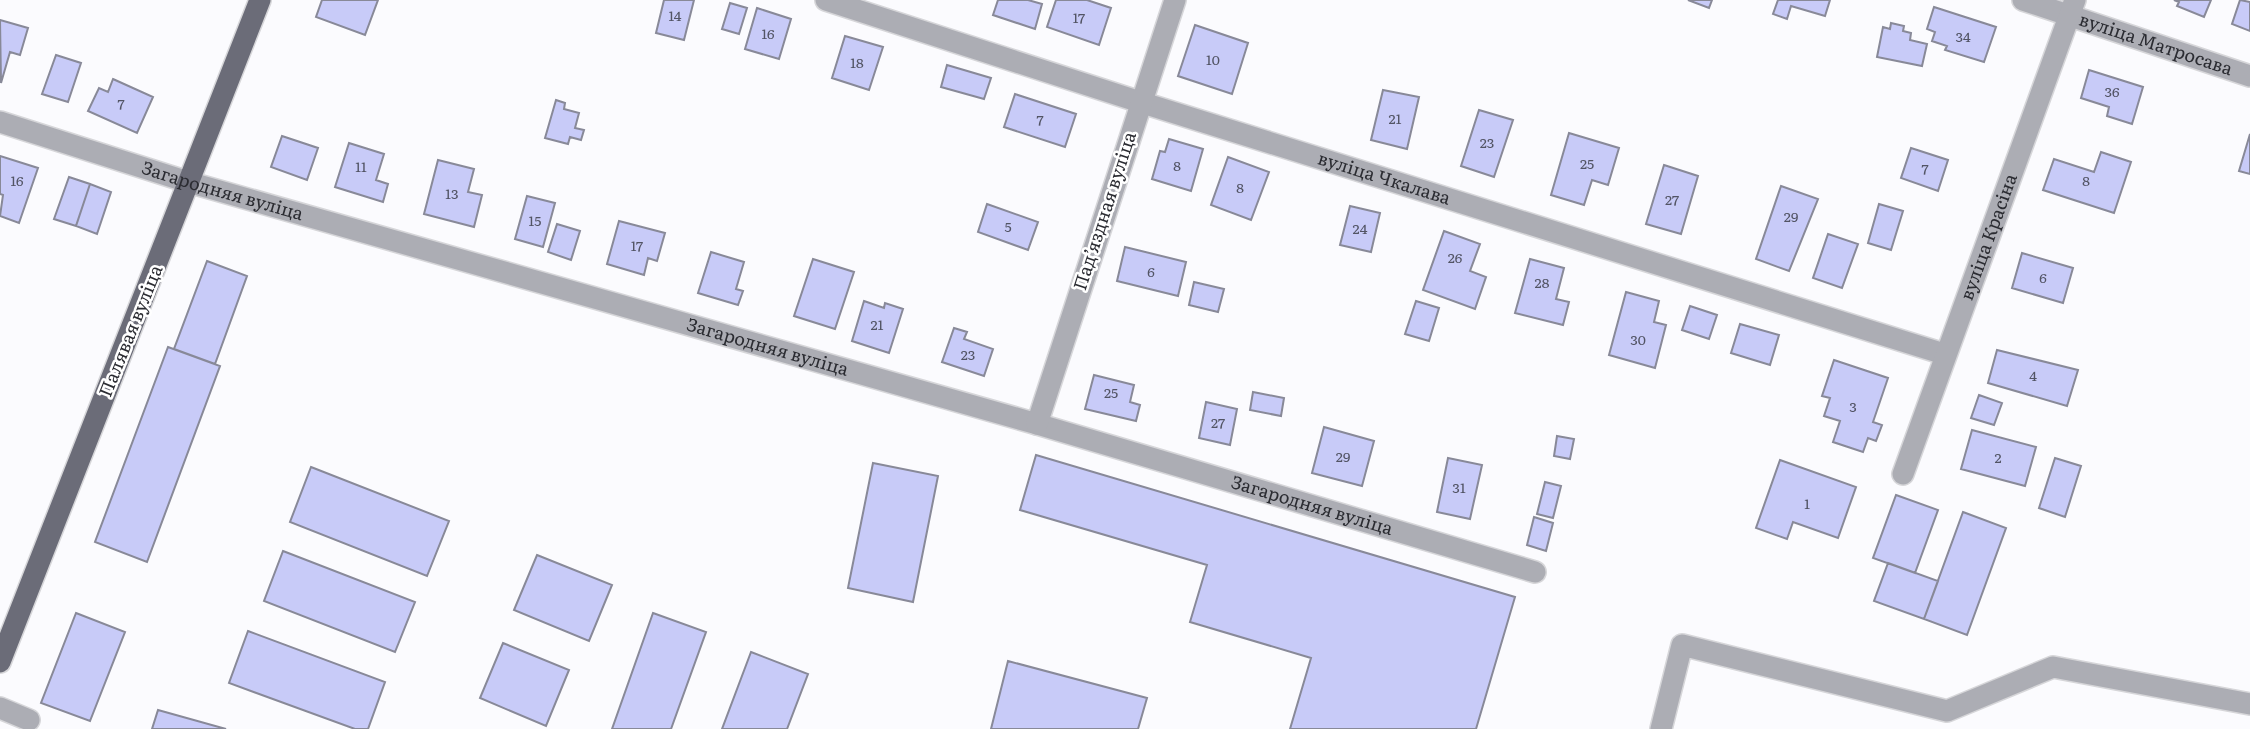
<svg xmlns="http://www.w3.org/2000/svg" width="2250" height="729" viewBox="0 0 2250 729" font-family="Literata,serif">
	<rect width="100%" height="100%" fill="#fbfbfe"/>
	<path fill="#c8cbf8" stroke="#888998" stroke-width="2" d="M 322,0 L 378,0 L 365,35 L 316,17 Z
		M 664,0 L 694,0 L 684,40 L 656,33 Z
		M 998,0 L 1028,0 L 1042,4 L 1035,29 L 993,15 Z
		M 1056,0 L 1087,0 L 1111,8 L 1099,45 L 1047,27 Z
		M 1688,0 L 1712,0 L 1709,8 Z
		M 1778,0 L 1830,0 L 1825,16 L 1791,6 L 1787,19 L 1773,14 Z
		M 2174,0 L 2211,0 L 2204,17 L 2177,6 L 2179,2 Z
		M 2240,0 L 2250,2 L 2250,31 L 2232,24 Z
		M 730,3 L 747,8 L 739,34 L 722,29 Z
		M 1934,7 L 1996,27 L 1984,62 L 1945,50 L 1947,46 L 1932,41 L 1935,32 L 1927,29 Z
		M 757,8 L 791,19 L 779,59 L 745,49 Z
		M 0,20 L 28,28 L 20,55 L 10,52 L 1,83 Z
		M 1891,23 L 1904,26 L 1903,31 L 1911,33 L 1910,40 L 1927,44 L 1922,66 L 1877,57 L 1883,27 L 1890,29 Z
		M 1195,25 L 1248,43 L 1232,94 L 1178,76 Z
		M 845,36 L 883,47 L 869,90 L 832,78 Z
		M 56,55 L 81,63 L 68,102 L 42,94 Z
		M 947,65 L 991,78 L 984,99 L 941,87 Z
		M 2089,70 L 2143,87 L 2132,124 L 2107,116 L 2109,107 L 2081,98 Z
		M 113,79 L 153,97 L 137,133 L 88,111 L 99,88 L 108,92 Z
		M 1383,90 L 1419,97 L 1407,149 L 1371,140 Z
		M 1015,94 L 1076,114 L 1065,147 L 1004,127 Z
		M 556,100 L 565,103 L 564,109 L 579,113 L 575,128 L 584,130 L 581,140 L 570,137 L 568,144 L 545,138 Z
		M 1479,110 L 1513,120 L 1494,177 L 1461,166 Z
		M 1569,133 L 1619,148 L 1608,185 L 1592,180 L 1584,205 L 1551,195 Z
		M 2250,134 L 2250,174 L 2239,171 Z
		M 282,136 L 318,148 L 307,180 L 271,167 Z
		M 1169,139 L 1203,149 L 1191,191 L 1152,179 L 1160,151 L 1165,152 Z
		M 349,143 L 384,154 L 376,180 L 388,184 L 383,202 L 335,187 Z
		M 1911,148 L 1948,160 L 1938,191 L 1901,178 Z
		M 2101,152 L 2131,162 L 2114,213 L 2043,190 L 2054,159 L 2094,172 Z
		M 0,156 L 38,168 L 19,223 L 0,216 L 3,195 L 0,194 Z
		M 1228,157 L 1269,172 L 1251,220 L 1211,205 Z
		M 438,160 L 474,169 L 468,192 L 482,195 L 474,227 L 424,214 Z
		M 1664,165 L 1698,176 L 1681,234 L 1646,224 Z
		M 69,177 L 90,184 L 76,226 L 54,219 Z
		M 90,184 L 111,192 L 97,234 L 76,226 Z
		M 1781,186 L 1818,199 L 1789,271 L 1756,259 Z
		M 527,196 L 555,203 L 543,247 L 515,239 Z
		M 987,204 L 1038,222 L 1028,250 L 978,232 Z
		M 1879,204 L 1903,211 L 1891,250 L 1868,243 Z
		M 1350,206 L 1380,213 L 1371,252 L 1340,245 Z
		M 619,221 L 665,233 L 657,261 L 648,258 L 644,275 L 607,264 Z
		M 557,224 L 580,231 L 571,260 L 548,252 Z
		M 1444,231 L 1480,244 L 1470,271 L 1486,277 L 1475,309 L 1423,290 Z
		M 1828,234 L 1858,244 L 1842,288 L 1813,278 Z
		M 1125,247 L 1186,262 L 1178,296 L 1117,281 Z
		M 711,252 L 744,262 L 736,289 L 743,291 L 738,305 L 698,293 Z
		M 2022,253 L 2073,268 L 2063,303 L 2012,288 Z
		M 813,259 L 854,272 L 835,329 L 794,316 Z
		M 1530,259 L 1564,268 L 1556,299 L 1569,302 L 1563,325 L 1515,313 Z
		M 207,261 L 247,276 L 215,364 L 174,349 Z
		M 1194,282 L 1224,289 L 1218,312 L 1189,305 Z
		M 1626,292 L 1659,301 L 1654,322 L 1666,325 L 1655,368 L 1609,355 Z
		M 864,301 L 884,308 L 885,303 L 903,309 L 889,353 L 852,341 Z
		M 1416,301 L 1439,308 L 1429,341 L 1405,334 Z
		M 1690,306 L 1717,315 L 1709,339 L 1682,330 Z
		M 1740,324 L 1779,335 L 1770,365 L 1731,353 Z
		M 954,328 L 967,332 L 964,339 L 993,349 L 984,376 L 942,362 Z
		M 168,347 L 220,366 L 147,562 L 95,542 Z
		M 1997,350 L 2078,370 L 2067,406 L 1988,383 Z
		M 1834,360 L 1888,378 L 1873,422 L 1882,425 L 1876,441 L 1868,438 L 1863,452 L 1833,442 L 1840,421 L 1824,416 L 1830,398 L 1822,396 Z
		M 1094,375 L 1134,385 L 1130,402 L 1140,405 L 1136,421 L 1085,409 Z
		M 1253,392 L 1284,398 L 1281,416 L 1250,410 Z
		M 1979,395 L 2002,403 L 1994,425 L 1971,418 Z
		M 1206,402 L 1237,409 L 1230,445 L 1199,438 Z
		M 1324,427 L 1374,441 L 1362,486 L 1312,473 Z
		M 1972,430 L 2036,447 L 2025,486 L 1961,469 Z
		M 1557,436 L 1574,439 L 1570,459 L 1554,456 Z
		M 1036,455 L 1515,597 L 1476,729 L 1290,729 L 1311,658 L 1190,622 L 1207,565 L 1020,510 Z
		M 1448,458 L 1482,465 L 1470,519 L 1437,512 Z
		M 2055,458 L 2081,466 L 2065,517 L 2039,508 Z
		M 1780,460 L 1856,487 L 1838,538 L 1793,522 L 1787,539 L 1756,528 Z
		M 873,463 L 938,476 L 913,602 L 848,588 Z
		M 311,467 L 449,521 L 427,576 L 290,522 Z
		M 1545,482 L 1561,486 L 1553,518 L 1537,514 Z
		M 1896,495 L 1938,510 L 1915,573 L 1873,558 Z
		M 1963,512 L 2006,528 L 1967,635 L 1924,619 Z
		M 1534,517 L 1553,523 L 1546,551 L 1527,545 Z
		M 283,551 L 415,602 L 395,652 L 264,601 Z
		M 537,555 L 612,585 L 589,641 L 514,610 Z
		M 1888,563 L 1938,581 L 1924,619 L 1874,601 Z
		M 76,613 L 125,632 L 90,721 L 41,703 Z
		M 653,613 L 706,632 L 671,729 L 612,729 Z
		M 248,631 L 385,682 L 368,729 L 355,729 L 229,683 Z
		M 503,643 L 569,670 L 546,726 L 480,698 Z
		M 751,652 L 808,674 L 787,729 L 722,729 Z
		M 1008,661 L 1147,698 L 1138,729 L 991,729 Z
		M 158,710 L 226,729 L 152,729 Z"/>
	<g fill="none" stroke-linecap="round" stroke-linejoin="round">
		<defs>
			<g id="minor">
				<path id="s1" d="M 826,0 L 1140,102 L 1944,354"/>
				<path id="s2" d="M 2023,0 L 2250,76"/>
				<path id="s3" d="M 0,122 L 188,182 L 1037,424 L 1535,572"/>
				<path d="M 1037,424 L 1175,0"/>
				<path id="s4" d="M 1903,474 L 2075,0"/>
				<path d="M 0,708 L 29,720"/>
				<path d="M 1661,729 L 1682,645 L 1947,711 L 2053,667 L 2250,704"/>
			</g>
			<path id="major" d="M 0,662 L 260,0"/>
		</defs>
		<use href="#minor" stroke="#d6d6d9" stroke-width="24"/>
		<use href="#major" stroke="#d6d6d9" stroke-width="24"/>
		<use href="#minor" stroke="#acadb4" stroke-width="21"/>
		<use href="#major" stroke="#6b6c78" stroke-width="21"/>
	</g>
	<g text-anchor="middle" stroke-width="5" stroke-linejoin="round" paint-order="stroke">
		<g font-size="14" fill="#525464">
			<text x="675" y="21">14</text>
			<text x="1079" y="23">17</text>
			<text x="768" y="39">16</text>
			<text x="1963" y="42">34</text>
			<text x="1213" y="65">10</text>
			<text x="857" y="68">18</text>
			<text x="2112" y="97">36</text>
			<text x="121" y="109">7</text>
			<text x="1395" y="124">21</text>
			<text x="1040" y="125">7</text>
			<text x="1487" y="148">23</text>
			<text x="1587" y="169">25</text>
			<text x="1177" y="171">8</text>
			<text x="361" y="172">11</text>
			<text x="1925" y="174">7</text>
			<text x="17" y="186">16</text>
			<text x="2086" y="186">8</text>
			<text x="1240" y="193">8</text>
			<text x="452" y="199">13</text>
			<text x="1672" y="205">27</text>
			<text x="1791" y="222">29</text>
			<text x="535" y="226">15</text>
			<text x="1008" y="232">5</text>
			<text x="1360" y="234">24</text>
			<text x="637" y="251">17</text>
			<text x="1455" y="263">26</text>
			<text x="1151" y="277">6</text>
			<text x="2043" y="283">6</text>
			<text x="1542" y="288">28</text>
			<text x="877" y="330">21</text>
			<text x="1638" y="345">30</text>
			<text x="968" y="360">23</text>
			<text x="2033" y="381">4</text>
			<text x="1111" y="398">25</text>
			<text x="1853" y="412">3</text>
			<text x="1218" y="428">27</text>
			<text x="1343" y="462">29</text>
			<text x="1998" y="463">2</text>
			<text x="1459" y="493">31</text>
			<text x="1807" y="509">1</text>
		</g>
		<g font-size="18" fill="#2b2c32" stroke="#fff">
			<text dy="6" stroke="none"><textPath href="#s2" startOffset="140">вуліца Матросава</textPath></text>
			<text dy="6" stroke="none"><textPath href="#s1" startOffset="586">вуліца Чкалава</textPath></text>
			<text dy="6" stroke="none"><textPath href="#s3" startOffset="233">Загародняя вуліца</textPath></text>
			<text transform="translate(1105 211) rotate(-72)" y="6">Падʼяздная вуліца</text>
			<text dy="6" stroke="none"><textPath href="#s4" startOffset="252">вуліца Красіна</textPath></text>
			<text transform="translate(131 331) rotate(-68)" y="6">Палявая вуліца</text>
			<text dy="6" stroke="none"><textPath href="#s3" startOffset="800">Загародняя вуліца</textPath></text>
			<text dy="6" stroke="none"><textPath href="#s3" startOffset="1367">Загародняя вуліца</textPath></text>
		</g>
	</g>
</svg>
